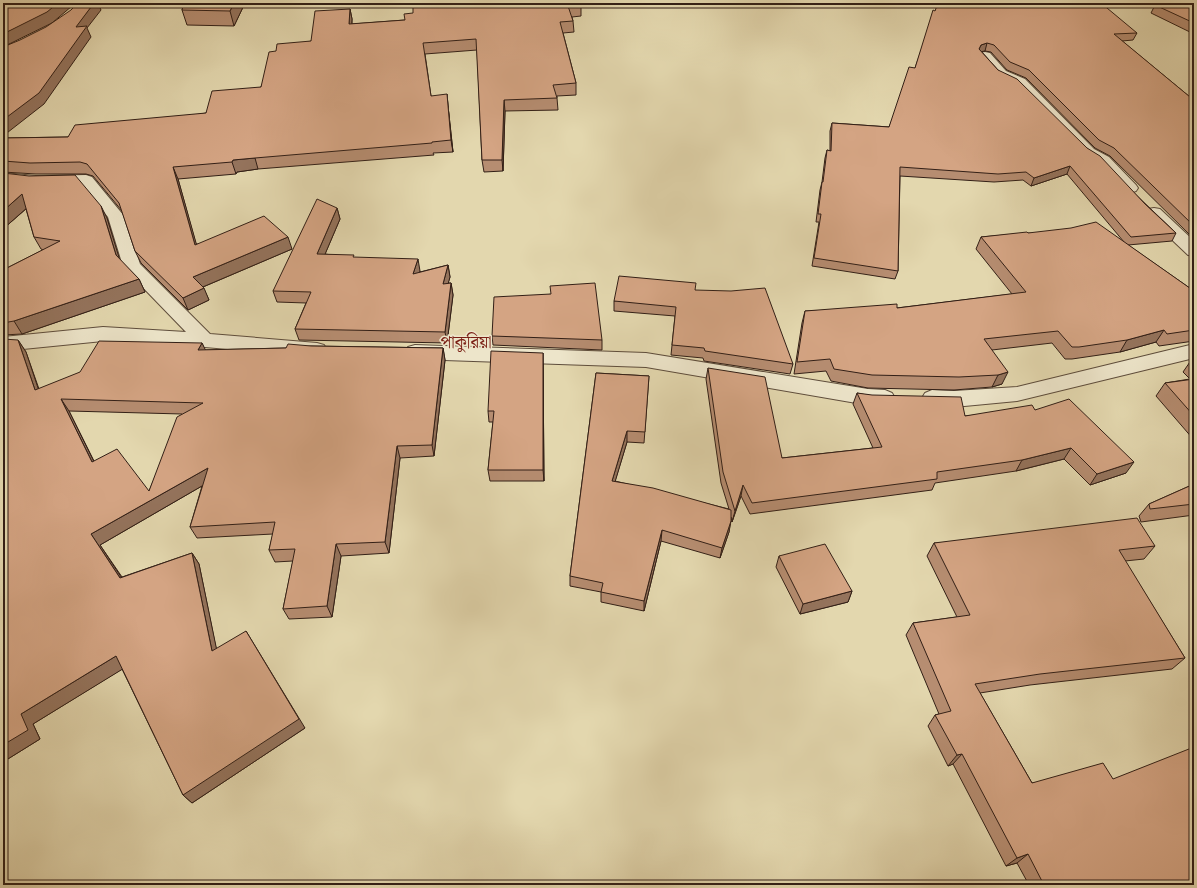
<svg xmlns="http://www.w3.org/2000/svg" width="1197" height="888" viewBox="0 0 1197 888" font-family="'Old Standard TT','Noto Serif Bengali',serif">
	<rect width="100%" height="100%" fill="#e3d7ae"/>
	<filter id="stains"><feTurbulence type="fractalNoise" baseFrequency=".005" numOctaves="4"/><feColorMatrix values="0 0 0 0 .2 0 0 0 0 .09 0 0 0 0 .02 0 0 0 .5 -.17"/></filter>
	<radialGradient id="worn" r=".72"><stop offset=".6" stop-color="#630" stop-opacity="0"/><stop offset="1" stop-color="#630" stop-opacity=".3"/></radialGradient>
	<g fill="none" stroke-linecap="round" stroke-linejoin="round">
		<defs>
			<path id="minor" d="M 985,52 L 990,53 L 1006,71 L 1025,79 L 1094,149 L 1109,157 L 1136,185 L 1138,188 L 1136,191 L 1130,193 L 1124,191 L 1097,163 L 1084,155 L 1015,85 L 996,77 L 978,56 L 980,53 Z
				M 3,173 L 36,176 L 86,175 L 92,177 L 124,216 L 140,264 L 210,334 L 317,343 L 324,345 L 327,350 L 324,355 L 317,357 L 205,347 L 103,341 L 3,351 L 3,337 L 103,327 L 186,332 L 126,270 L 123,266 L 108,217 L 82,185 L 36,186 L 3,183 Z
				M 1154,208 L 1160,209 L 1194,241 L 1194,256 L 1188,255 L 1148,217 L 1146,213 L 1148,209 Z
				M 1194,344 L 1194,358 L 1017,401 L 954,407 L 932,406 L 925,403 L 922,398 L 925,393 L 932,390 L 954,391 L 1017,387 Z
				M 415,345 L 646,353 L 868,389 L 885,390 L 892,393 L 895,398 L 892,403 L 885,406 L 868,405 L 646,367 L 415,359 L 408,357 L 405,352 L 408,347 Z"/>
		</defs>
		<use href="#minor" stroke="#5e4d3c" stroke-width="2"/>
		<use href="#minor" fill="#ede5ca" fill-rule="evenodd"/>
	</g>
	<path fill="#b68d71" stroke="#321f16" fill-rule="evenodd" d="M 184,3 L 245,3 L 234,26 L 187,25 L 182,10 Z
		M 1194,3 L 1194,34 L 1151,13 L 1155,5 Z
		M 581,4 L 581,16 L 572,17 L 573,21 L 574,32 L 563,33 L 576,83 L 576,95 L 557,96 L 557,98 L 558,110 L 505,111 L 503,171 L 484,172 L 482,160 L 477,50 L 425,54 L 431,96 L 448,106 L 453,152 L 433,153 L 434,155 L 258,169 L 237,172 L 236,174 L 178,179 L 196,244 L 292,249 L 203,287 L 209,300 L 188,310 L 141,263 L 135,251 L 122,211 L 93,176 L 86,174 L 36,174 L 3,172 L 3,138 L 68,137 L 206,113 L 261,87 L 276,51 L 311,41 L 350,9 L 352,19 L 352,24 L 405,20 Z
		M 1078,4 L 1137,33 L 1133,40 L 1122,41 L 1190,97 L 1194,97 L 1194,239 L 1110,156 L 1095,148 L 1026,78 L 1007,70 L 991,52 L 985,51 L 981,51 L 998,70 L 1087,148 L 1176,233 L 1172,241 L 1128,245 L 1194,291 L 1194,341 L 1159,346 L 1156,342 L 1120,352 L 1072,359 L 1065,359 L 1052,343 L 992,350 L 1002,384 L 992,387 L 954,390 L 868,388 L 831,381 L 826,371 L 794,374 L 802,323 L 805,311 L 897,308 L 1012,294 L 976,249 L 981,237 L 1028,233 L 1124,242 L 1067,174 L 1031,186 L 1023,180 L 994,182 L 900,176 L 898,271 L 895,279 L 812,266 L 819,222 L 816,222 L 820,190 L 822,182 L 825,158 L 827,150 L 830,151 L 830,131 L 832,123 L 889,127 L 915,68 L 935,11 Z
		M 3,173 L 107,218 L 119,259 L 139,279 L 145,292 L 22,334 L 3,335 L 3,270 L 43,250 L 41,249 L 34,237 L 26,209 L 3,229 Z
		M 337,208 L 340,219 L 325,254 L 354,258 L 420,271 L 420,272 L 448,265 L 450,277 L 448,283 L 451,283 L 453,295 L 447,343 L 299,340 L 295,329 L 306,303 L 277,302 L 273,291 Z
		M 695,290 L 793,364 L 790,374 L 704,361 L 703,358 L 671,355 L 675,316 L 614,311 L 614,301 Z
		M 550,294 L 602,340 L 602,350 L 493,345 L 492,336 Z
		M 18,340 L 26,352 L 39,389 L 202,343 L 205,350 L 286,348 L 311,346 L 443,348 L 445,360 L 434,456 L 400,458 L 389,553 L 341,556 L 332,617 L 289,619 L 283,609 L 293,561 L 275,562 L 269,550 L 273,534 L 197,538 L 190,527 L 202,486 L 100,545 L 122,577 L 192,553 L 199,564 L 216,648 L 305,728 L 192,803 L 183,795 L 122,669 L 33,724 L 40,739 L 3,762 ZM 69,411 L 182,414 L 149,491 L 94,461 Z
		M 1192,359 L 1194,359 L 1194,440 L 1156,396 L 1165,383 L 1190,379 L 1183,372 Z
		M 543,364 L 544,481 L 490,481 L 488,470 L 493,422 L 489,422 L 488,411 Z
		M 708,368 L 782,458 L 873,448 L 853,404 L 857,393 L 965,416 L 1035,410 L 1126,473 L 1090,485 L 1064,459 L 1016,471 L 935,483 L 932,490 L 750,514 L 741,496 L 732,522 L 731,517 L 729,532 L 720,558 L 661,541 L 644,611 L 601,602 L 601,592 L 570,586 L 570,576 L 596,373 L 649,376 L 644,443 L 627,442 L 615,481 L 729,509 L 721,483 L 706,379 Z
		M 1194,484 L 1194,515 L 1141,522 L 1139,516 L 1149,504 Z
		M 934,543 L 1155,546 L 1144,559 L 1125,561 L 1185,658 L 1172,669 L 1030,685 L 980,693 L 1032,783 L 1113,779 L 1194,885 L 1029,885 L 1017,863 L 1006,866 L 953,764 L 948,766 L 928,726 L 935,715 L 939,714 L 906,635 L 913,623 L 957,617 L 927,556 Z
		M 779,556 L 852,591 L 848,602 L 800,614 L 776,567 Z"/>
	<path fill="#94735c" stroke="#321f16" d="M 58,3 L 71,3 L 72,6 L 52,23 L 3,47 L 3,34 Z
		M 94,3 L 98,3 L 101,10 L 87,28 L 91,37 L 44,104 L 3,136 L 3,120 Z
		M 234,3 L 245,3 L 234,26 L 230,11 Z
		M 350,9 L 352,19 L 351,35 L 349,24 Z
		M 987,43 L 985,51 L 979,52 L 979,49 L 981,45 Z
		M 447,94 L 448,106 L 453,152 L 451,140 Z
		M 504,100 L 505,111 L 503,171 L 502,160 Z
		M 255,158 L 258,169 L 237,172 L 236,174 L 232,162 L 233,160 Z
		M 1070,166 L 1067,174 L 1031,186 L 1034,178 Z
		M 173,167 L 178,179 L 200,257 L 195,245 Z
		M 22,194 L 29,206 L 3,229 L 3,211 Z
		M 101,206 L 107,218 L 122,267 L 116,255 Z
		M 337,208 L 340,219 L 320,266 L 317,254 Z
		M 288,237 L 292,249 L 198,289 L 193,277 Z
		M 418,259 L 420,271 L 416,286 L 413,274 Z
		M 448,265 L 450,277 L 445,295 L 443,284 Z
		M 139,279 L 145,292 L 22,334 L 14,321 Z
		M 451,283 L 453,295 L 447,343 L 445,332 Z
		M 204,288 L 209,300 L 188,310 L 183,298 Z
		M 1164,330 L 1156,342 L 1120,352 L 1127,340 Z
		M 18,340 L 26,352 L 43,403 L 35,390 Z
		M 202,343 L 208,355 L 198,350 Z
		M 443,348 L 445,360 L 434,456 L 432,445 Z
		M 543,353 L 543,364 L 544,481 L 543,470 Z
		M 1008,372 L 1002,384 L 992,387 L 998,375 Z
		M 61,399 L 69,411 L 100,474 L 92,462 Z
		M 627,431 L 627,442 L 612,492 L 612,481 Z
		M 397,446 L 400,458 L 389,553 L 385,542 Z
		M 1071,448 L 1064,459 L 1016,471 L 1022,460 Z
		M 1134,462 L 1126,473 L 1090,485 L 1097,474 Z
		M 208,468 L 214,479 L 100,545 L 129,589 L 120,578 L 91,534 Z
		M 743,485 L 741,496 L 732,522 L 735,511 Z
		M 731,521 L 729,532 L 720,558 L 722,548 Z
		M 662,530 L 661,541 L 644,611 L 644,601 Z
		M 336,544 L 341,556 L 332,617 L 327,606 Z
		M 192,553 L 199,564 L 219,661 L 212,651 Z
		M 852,591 L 848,602 L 800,614 L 803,604 Z
		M 246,631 L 305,728 L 192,803 L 183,795 Z
		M 116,656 L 126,667 L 33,724 L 40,739 L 3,762 L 3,745 L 21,714 Z
		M 962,754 L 953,764 L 948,766 L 957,755 Z
		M 1028,854 L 1017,863 L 1006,866 L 1017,858 Z"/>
	<path fill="#d4a483" stroke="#321f16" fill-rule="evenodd" d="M 3,3 L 58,3 L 47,12 L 3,34 Z
		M 78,3 L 94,3 L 76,27 L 87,26 L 39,93 L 3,120 L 3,47 L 20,40 L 46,27 L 71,10 Z
		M 184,3 L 234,3 L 230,11 L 182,10 Z
		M 413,3 L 580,3 L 581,5 L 568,6 L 573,21 L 560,22 L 576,83 L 553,85 L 557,98 L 504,100 L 502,160 L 482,160 L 476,39 L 423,43 L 431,96 L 447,94 L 451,140 L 432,142 L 432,143 L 255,158 L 233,160 L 232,162 L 173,167 L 195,245 L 264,216 L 288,237 L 193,277 L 204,288 L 183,298 L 135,251 L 119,203 L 87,164 L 80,162 L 30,163 L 3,161 L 3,138 L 68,137 L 75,125 L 206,113 L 212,91 L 261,87 L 269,52 L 276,51 L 277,44 L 311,41 L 315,11 L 350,9 L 349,24 L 405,20 L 404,14 L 413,13 Z
		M 938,3 L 1076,3 L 1078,4 L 1101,3 L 1137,33 L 1114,34 L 1190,97 L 1194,97 L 1194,226 L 1114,148 L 1099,140 L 1029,70 L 1010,62 L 994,45 L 987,43 L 981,45 L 979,49 L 998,70 L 1017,79 L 1087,148 L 1100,156 L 1145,204 L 1176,233 L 1131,237 L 1070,166 L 1034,178 L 1026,172 L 998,174 L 900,167 L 898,271 L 814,258 L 821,214 L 818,214 L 822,182 L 823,182 L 827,150 L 831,151 L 832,123 L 889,127 L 909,67 L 915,68 L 933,10 L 935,11 Z
		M 1174,3 L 1194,3 L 1194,23 L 1155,5 Z
		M 3,173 L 29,176 L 75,175 L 101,206 L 116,255 L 139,279 L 14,321 L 3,323 L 3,270 L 60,241 L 34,237 L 22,194 L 3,211 Z
		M 317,199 L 337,208 L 317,254 L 354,255 L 353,257 L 418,259 L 413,274 L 448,265 L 443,284 L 451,283 L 445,332 L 295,329 L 311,292 L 273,291 Z
		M 1096,222 L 1194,291 L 1194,330 L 1167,334 L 1164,330 L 1127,340 L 1079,347 L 1072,347 L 1058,331 L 984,339 L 1008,372 L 998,375 L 959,377 L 872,375 L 834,369 L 830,359 L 797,362 L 805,311 L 897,304 L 897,308 L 1026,292 L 981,237 L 1027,232 L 1028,233 L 1071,228 Z
		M 619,276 L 696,283 L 695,290 L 731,291 L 765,288 L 793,364 L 705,351 L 704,348 L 672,345 L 676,307 L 614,301 Z
		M 595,283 L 602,340 L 492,336 L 494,297 L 551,294 L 550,286 Z
		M 3,339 L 18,340 L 35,390 L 80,372 L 99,341 L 202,343 L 198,350 L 286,348 L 288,344 L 311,346 L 443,348 L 432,445 L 397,446 L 385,542 L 336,544 L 327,606 L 283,609 L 295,549 L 269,550 L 275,522 L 190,527 L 208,468 L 91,534 L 120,578 L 192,553 L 212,651 L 246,631 L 299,719 L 183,795 L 116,656 L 21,714 L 28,730 L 3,745 ZM 61,399 L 203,403 L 177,417 L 149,491 L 117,449 L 92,462 Z
		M 491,351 L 543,353 L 543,470 L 488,470 L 494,411 L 488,411 Z
		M 708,368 L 765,377 L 782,458 L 882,447 L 857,393 L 872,395 L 961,397 L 965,416 L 1032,405 L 1035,410 L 1069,399 L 1134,462 L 1097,474 L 1071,448 L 1022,460 L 937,472 L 937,479 L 752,503 L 743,485 L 735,511 L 723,472 Z
		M 596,373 L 649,376 L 645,432 L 627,431 L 612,481 L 653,488 L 731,510 L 731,521 L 722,548 L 662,530 L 644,601 L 601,592 L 603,583 L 570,576 Z
		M 1194,379 L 1194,416 L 1165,383 Z
		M 1194,484 L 1194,504 L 1150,509 L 1149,504 Z
		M 1137,518 L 1155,546 L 1119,550 L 1185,658 L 1040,674 L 975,684 L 1032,783 L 1103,763 L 1113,779 L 1194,747 L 1194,885 L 1044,885 L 1028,854 L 1017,858 L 962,754 L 957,755 L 935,715 L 951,711 L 913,623 L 970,615 L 934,543 Z
		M 825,544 L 852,591 L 803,604 L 779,556 Z"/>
	<g text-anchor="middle" stroke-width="3" stroke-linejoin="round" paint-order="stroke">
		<g font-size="17" fill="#7a1f14" stroke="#ede5ca">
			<text x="466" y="348">পাকুরিয়া</text>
		</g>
	</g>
	<rect width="1197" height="888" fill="none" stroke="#e3d7ae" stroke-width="16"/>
	<rect x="4" y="4" width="1189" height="880" fill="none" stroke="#321f16" stroke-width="2"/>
	<rect x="8" y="8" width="1181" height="872" fill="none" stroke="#321f16"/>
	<rect width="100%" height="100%" filter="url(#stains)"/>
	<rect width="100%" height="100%" fill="url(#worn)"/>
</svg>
